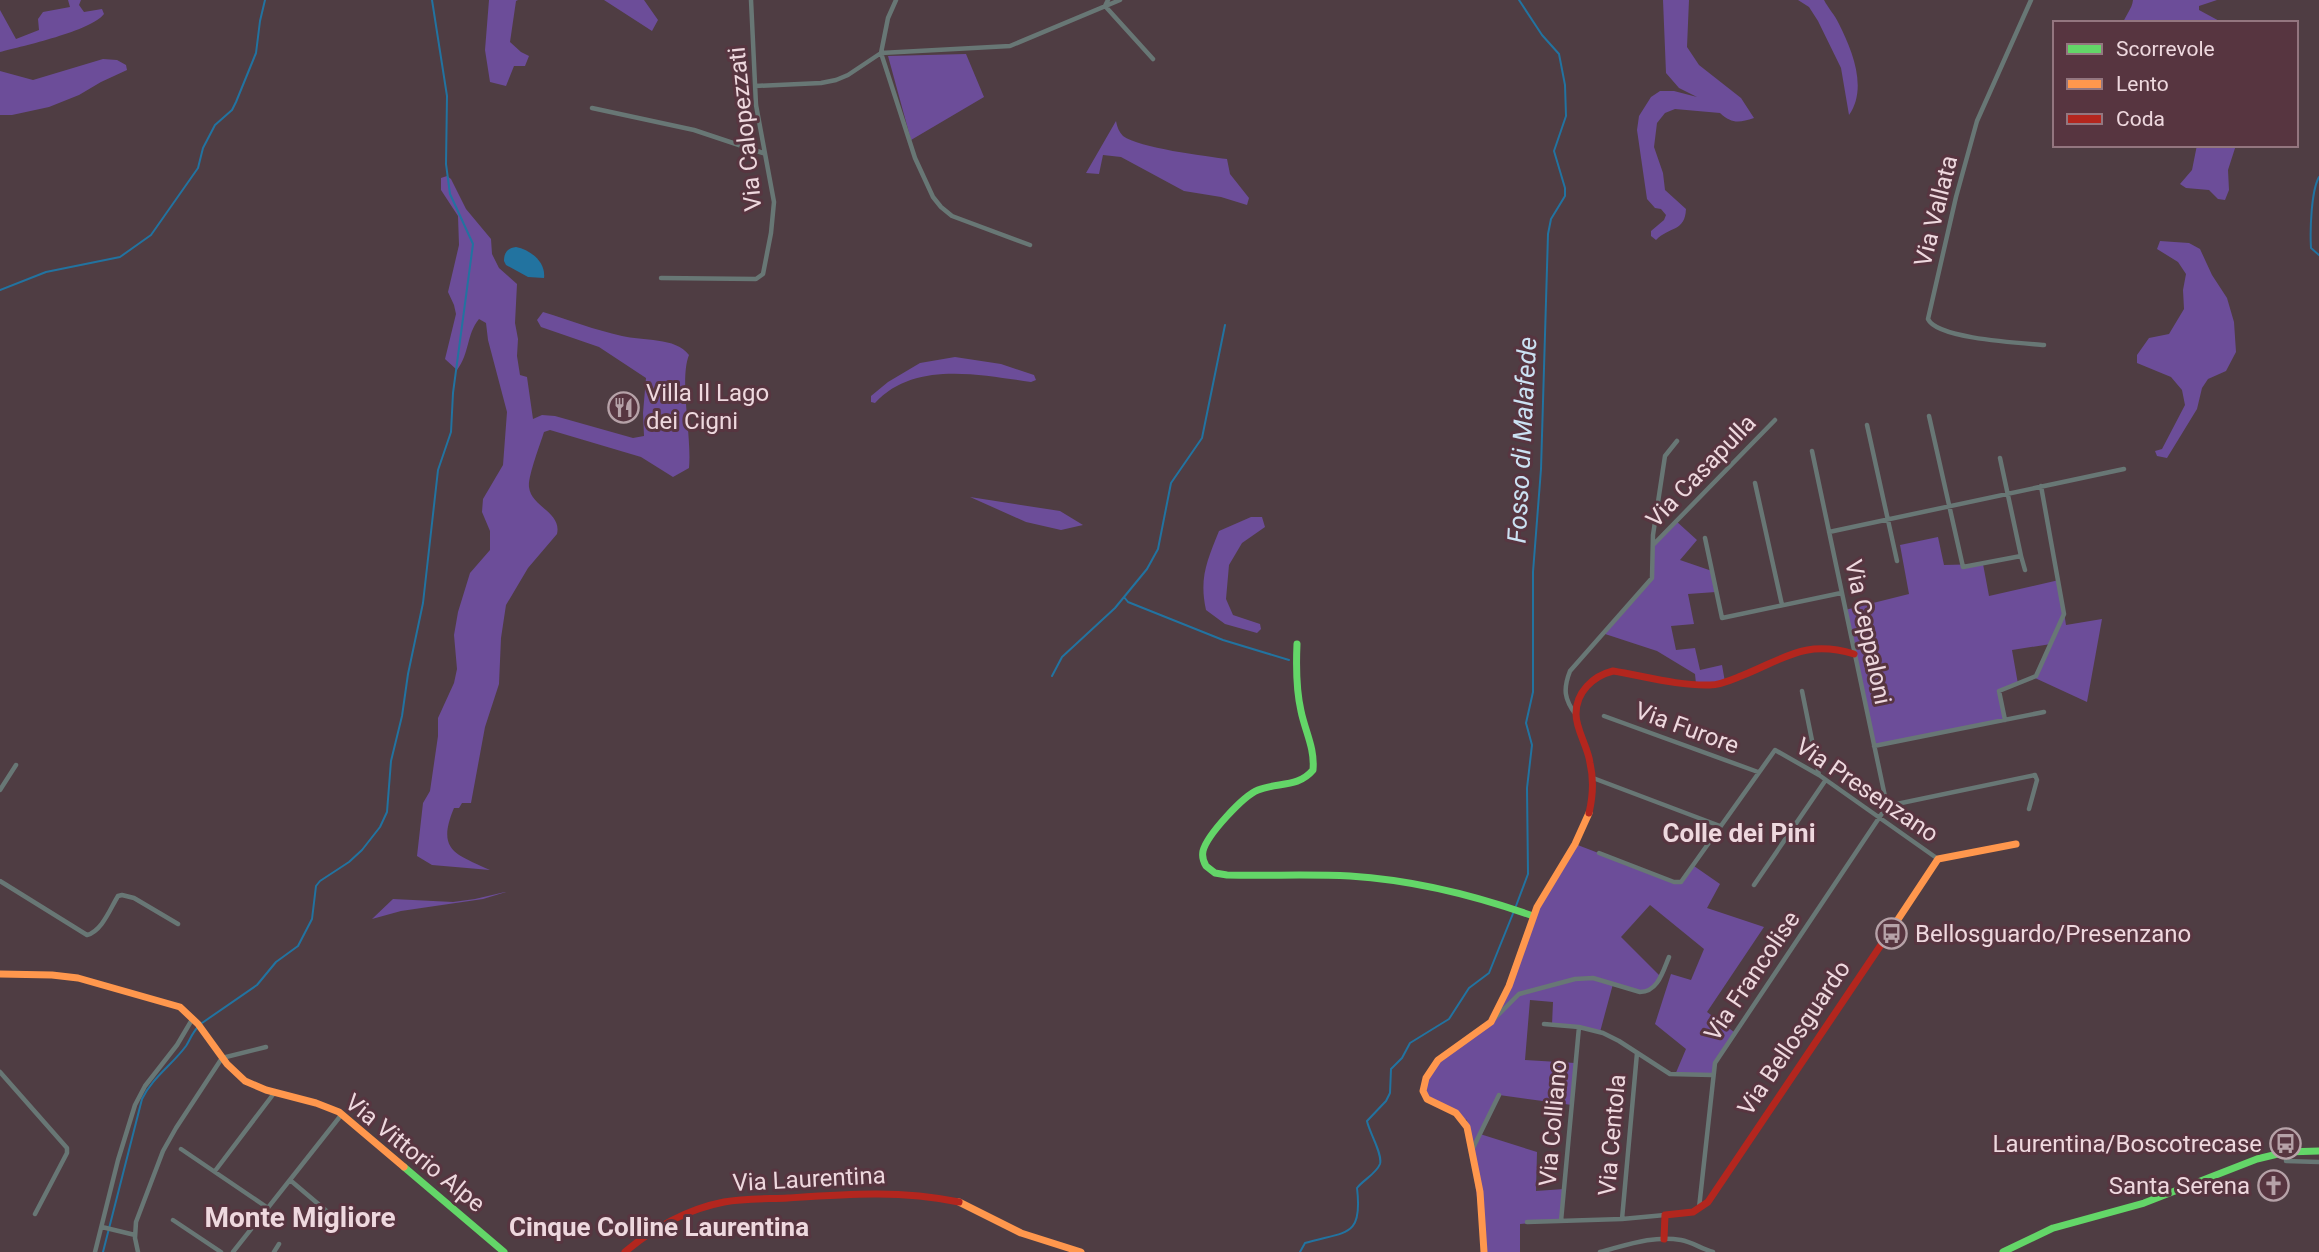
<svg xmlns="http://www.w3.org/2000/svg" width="2319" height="1252" viewBox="0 0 2319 1252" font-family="Roboto,sans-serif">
	<rect width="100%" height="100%" fill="#4f3d43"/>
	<path fill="#6c4d99" d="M 68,0 L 81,0 L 79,5 L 84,12 L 102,9 L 104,14 C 91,31 23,46 0,52 L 0,10 L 16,39 L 39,30 L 38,19 L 43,12 L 70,7 Z
		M 489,0 L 518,0 L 516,1 L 510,42 L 521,52 L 529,56 L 525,66 L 514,66 L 506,86 L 490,82 L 485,50 Z
		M 604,0 L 644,0 L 658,20 L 652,31 Z
		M 1663,0 L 1689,0 L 1687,47 L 1699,65 L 1741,98 L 1754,118 C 1739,123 1732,124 1720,113 L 1675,109 L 1665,113 L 1657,123 L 1654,147 L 1663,173 L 1665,190 L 1686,209 C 1685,232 1670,226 1656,240 L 1651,236 L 1651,231 L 1664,220 L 1666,215 L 1661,209 L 1655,208 L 1647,199 L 1637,130 L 1639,116 L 1651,97 L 1660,91 L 1674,91 L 1697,97 L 1679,88 L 1666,73 Z
		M 1798,0 L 1824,0 C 1828,8 1835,15 1839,24 C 1852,50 1868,88 1849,115 L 1841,68 L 1818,21 L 1809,7 Z
		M 2133,0 L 2217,0 L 2199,6 L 2199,10 L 2223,23 L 2123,23 C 2126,14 2132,9 2133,0 Z
		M 966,54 L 984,97 L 911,140 L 888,56 Z
		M 103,59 L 117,60 L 126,65 L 127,70 L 101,82 L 79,95 L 49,107 L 12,115 L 0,115 L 0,71 L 33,80 Z
		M 1116,121 C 1117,127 1119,132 1123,136 C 1139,148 1205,156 1227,159 L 1230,174 L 1249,198 L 1247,205 L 1221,197 L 1184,191 L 1121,157 L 1103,155 L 1099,174 L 1086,173 Z
		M 2197,145 L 2236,145 L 2228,170 L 2229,190 L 2225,200 L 2218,199 L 2209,190 L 2186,188 L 2180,184 L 2192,170 Z
		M 447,176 L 451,179 L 466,209 L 491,239 L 492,254 L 499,268 L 517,284 L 515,323 L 518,339 L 517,356 L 520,375 L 527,377 L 533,419 L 542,415 L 555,416 L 633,438 L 644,436 L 643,413 L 646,378 L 599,347 L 541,327 L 537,320 L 543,312 C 569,320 595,330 622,336 C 642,341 676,337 689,355 C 679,380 692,436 689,468 L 673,477 L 641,457 L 550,430 L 544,432 C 540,445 528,476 529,487 C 531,507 562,512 557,534 L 528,568 L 506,605 L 501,638 L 499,684 L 485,727 L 471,803 L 462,803 L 459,808 L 454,808 C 436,851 456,854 490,870 L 432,865 L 417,856 L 423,803 L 430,791 L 438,736 L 438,718 L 454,683 L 457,669 L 454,635 L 458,612 L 470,573 L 490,550 L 490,531 L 482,512 L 483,499 L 503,465 L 507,412 L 488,340 L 486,323 L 479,319 C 466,335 470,353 457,370 L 445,359 L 456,314 L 454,305 L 448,292 L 459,245 L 458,216 L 441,190 L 441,178 Z
		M 2160,241 L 2189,243 L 2200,249 L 2212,275 L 2227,298 L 2234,322 L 2236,352 L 2226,371 L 2208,379 L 2202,388 L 2197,409 L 2167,458 L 2157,456 L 2155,451 L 2162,449 L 2185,405 L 2182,390 L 2171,377 L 2137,363 L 2137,355 L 2149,338 L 2169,334 L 2184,309 L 2183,290 L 2186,274 L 2178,262 L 2157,249 Z
		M 955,357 L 1001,364 L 1034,375 L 1036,380 L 1031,382 C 981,375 914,360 875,403 L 871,402 L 871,396 L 888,382 L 920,363 Z
		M 970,497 L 1060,511 L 1083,525 L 1061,530 L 1026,522 Z
		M 1251,517 L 1262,517 L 1265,527 L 1242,543 L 1229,565 L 1226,599 L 1233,615 L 1260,624 L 1261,629 L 1257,633 L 1225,624 L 1206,610 C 1199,578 1207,561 1219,531 Z
		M 1676,521 L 1697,540 L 1680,560 L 1712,571 L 1716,592 L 1688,594 L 1694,624 L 1671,626 L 1676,650 L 1695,648 L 1700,670 L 1722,665 L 1725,682 L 1696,684 L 1695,674 L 1657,651 L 1602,633 L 1652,578 L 1652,546 Z
		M 1938,537 L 1944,565 L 1983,564 L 1989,596 L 2059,580 L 2066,625 L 2102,619 L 2087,702 L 2035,678 L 2051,644 L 2012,650 L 2018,684 L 2002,689 L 1999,696 L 2005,720 L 1874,746 L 1845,610 L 1909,594 L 1900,545 Z
		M 1575,844 L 1674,882 L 1680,883 L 1694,866 L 1720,884 L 1707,908 L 1764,927 L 1707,1012 L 1734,1032 L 1715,1063 L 1712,1075 L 1675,1075 L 1686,1049 L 1655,1024 L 1671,974 L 1691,980 L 1704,949 L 1650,905 L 1621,937 L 1661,977 C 1647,998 1633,990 1613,984 L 1600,1032 L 1552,1025 L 1553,1002 L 1530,1000 L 1525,1060 L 1575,1063 L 1572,1105 L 1499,1095 L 1480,1134 L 1537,1152 L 1536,1191 L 1564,1189 L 1561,1221 L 1520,1224 L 1520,1252 L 1484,1252 L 1467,1120 L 1430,1101 L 1423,1088 L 1434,1066 L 1491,1022 L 1506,991 L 1533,916 Z
		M 505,892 L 506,892 L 483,899 L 401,911 L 372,919 L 393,899 L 453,902 L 475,899 Z"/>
	<path fill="#2273a0" d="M 516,247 C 531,250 546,262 544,278 L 528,277 L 506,265 L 504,261 C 504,253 507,248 516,247 Z"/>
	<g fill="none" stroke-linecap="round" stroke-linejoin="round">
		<path stroke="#2273a0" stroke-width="2" d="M 2319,177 C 2311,191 2310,231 2311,248 L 2319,255
			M 0,290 L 46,272 L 120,257 L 151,235 L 198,168 L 203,148 L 215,125 L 232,110 L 236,102 L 256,53 L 260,21 L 265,0
			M 1124,597 L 1128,602 L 1223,640 L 1289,660
			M 1052,676 L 1062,657 L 1115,608 L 1147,569 L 1158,549 L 1171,483 L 1202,438 L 1225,325
			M 1516,906 L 1528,874 L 1527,788 L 1532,745 L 1526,723 L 1533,692 L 1533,572 L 1541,469 L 1548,234 L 1551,219 L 1565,196 L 1565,188 L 1554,151 L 1566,116 L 1565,85 L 1559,54 L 1542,35 L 1519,0
			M 202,1023 L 257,985 L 276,962 L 298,946 L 312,919 L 316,886 L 320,881 L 349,862 L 362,850 L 380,827 L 387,812 L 391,761 L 402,716 L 408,674 L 423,603 L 438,470 L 451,432 L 453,393 L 473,244 L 450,194 L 446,164 L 447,96 L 432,0
			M 103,1252 L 142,1099 C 152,1078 172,1065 186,1046 C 190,1040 192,1033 198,1027
			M 1300,1252 L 1305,1243 C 1346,1231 1363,1238 1357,1188 C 1363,1180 1376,1174 1380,1164 C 1383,1154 1369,1132 1367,1121 L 1386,1101 L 1390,1093 L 1391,1069 L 1402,1058 L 1410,1043 L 1449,1019 L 1469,988 L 1489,973 L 1514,911"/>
		<path stroke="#687775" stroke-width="4.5" d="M 896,0 L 888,18 L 881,53 L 915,158 L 933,197 L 941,207 L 952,216 L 1030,245
			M 1108,0 L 1105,6 L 1153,59
			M 2031,0 L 1977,121 L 1956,197 L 1928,319 C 1937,339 2022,343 2044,345
			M 755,86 L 821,83 L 836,80 L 848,75 L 881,53 L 1010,46 L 1120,0
			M 592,108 L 694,130 L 763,153
			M 661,278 L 756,279 L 763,274 L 771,233 L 774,202 L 756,105 L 751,0
			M 1929,416 L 1963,567 L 2021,556 L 2000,458
			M 1867,425 L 1897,561
			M 1755,483 L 1782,605
			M 1829,532 L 2124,469
			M 1705,538 L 1722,618 L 1841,593
			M 1653,545 L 1775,420
			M 2021,556 L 2025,570
			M 1802,691 L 1819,775
			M 1576,715 C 1564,699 1563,689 1570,671 L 1652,578 L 1653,535 L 1665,456 L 1677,441
			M 1604,716 L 1758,772
			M 2005,720 L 1999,691 L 2036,676 L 2064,614 L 2041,486
			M 1874,746 L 2044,712
			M 1593,778 L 1720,826
			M 0,790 L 16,765
			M 1887,806 L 2035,775 L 2037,780 L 2029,809
			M 1599,853 L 1674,882 L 1681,882 L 1775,750 L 1819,775 L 1938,859
			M 0,881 L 87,935 C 102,931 110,909 118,896 L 122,895 L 134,898 L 178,924
			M 1754,885 L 1825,781
			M 1494,1019 L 1519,994 L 1575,979 L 1593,978 L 1640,992 C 1658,992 1663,971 1669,957
			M 1544,1024 L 1579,1027 L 1603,1033 L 1619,1041 L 1670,1074 L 1712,1075
			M 0,1072 L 67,1148 L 67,1153 L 35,1214
			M 1473,1148 L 1499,1095
			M 181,1149 L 268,1208
			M 2286,1152 L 2286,1161 L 2319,1162
			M 215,1171 L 275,1092
			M 290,1180 L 336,1219
			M 1699,1208 L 1715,1063 L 1887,806 L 1812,451
			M 1622,1219 L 1637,1053
			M 173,1220 L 221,1252
			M 1561,1221 L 1579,1027
			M 1527,1222 L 1622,1219 L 1665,1215
			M 102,1227 L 135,1235
			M 95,1252 L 118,1160 L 135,1105 L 145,1086 L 177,1045 L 193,1018
			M 138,1252 L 135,1238 L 136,1222 L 163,1151 L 176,1128 L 222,1058 L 266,1047
			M 233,1252 L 342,1114
			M 274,1252 L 279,1244
			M 1600,1252 C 1627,1245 1653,1235 1681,1240 C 1692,1242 1702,1249 1713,1252"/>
		<path stroke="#63d668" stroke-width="7" d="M 1297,644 C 1296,666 1296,689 1301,711 C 1305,731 1315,748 1313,770 C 1298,788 1277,782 1258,790 C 1243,796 1207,835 1203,851 C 1202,856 1203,861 1206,866 L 1215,873 L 1227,875 C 1268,876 1309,874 1350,876 C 1413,880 1474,895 1533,916
			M 404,1167 L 504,1252
			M 2003,1252 L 2053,1228 L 2144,1203 L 2257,1159 L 2286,1152 L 2319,1151"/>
		<path stroke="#ff974d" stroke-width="7" d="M 1889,933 L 1938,859 L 2016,844
			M 0,974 L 52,975 L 78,978 L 180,1007 L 198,1024 L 227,1064 L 245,1081 L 266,1090 L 316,1103 L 339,1112 L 404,1167
			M 959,1202 L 1021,1233 L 1081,1252
			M 1484,1252 L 1480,1192 L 1467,1127 L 1456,1113 L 1427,1099 L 1423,1091 L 1426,1078 L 1438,1060 L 1491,1022 L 1509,986 L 1537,907 L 1575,844 L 1589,813"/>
		<path stroke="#b3261e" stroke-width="7" d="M 1589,813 C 1593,796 1594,780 1590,763 C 1588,747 1576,730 1576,714 C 1576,692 1593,676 1613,671 C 1644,676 1678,686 1710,685 C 1720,685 1731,680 1741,676 C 1784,659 1805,639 1854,654
			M 1664,1239 L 1665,1215 L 1693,1212 L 1708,1202 L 1889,933
			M 625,1252 C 653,1228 688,1209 724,1202 C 745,1198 768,1199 788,1198 C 848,1194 900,1190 959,1202"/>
	</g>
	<defs>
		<symbol id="restaurant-ring" viewBox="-11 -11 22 22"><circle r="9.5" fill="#573540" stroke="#b6a2a8" stroke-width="1.5"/><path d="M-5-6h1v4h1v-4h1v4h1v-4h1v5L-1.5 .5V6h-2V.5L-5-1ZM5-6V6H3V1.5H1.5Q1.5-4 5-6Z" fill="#b6a2a8"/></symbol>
		<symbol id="bus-ring" viewBox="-11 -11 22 22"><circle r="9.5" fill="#573540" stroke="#b6a2a8" stroke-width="1.5"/><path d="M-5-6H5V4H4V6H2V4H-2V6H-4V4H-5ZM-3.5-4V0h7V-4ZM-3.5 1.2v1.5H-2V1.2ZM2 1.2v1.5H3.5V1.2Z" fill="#b6a2a8"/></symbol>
		<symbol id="church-ring" viewBox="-11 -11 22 22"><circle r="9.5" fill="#573540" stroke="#b6a2a8" stroke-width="1.5"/><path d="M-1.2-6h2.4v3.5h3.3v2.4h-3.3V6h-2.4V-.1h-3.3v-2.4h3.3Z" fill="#b6a2a8"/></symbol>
	</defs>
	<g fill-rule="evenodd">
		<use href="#restaurant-ring" x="606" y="390" width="35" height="35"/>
		<use href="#bus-ring" x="1874" y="916" width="35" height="35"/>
		<use href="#bus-ring" x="2268" y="1126" width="35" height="35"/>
		<use href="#church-ring" x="2256" y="1168" width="35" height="35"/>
	</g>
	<g text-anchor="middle" stroke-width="6" stroke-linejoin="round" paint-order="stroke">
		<g font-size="24" fill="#eed8de" stroke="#573540">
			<text transform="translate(745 129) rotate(-96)" y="8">Via Calopezzati</text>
			<text transform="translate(1936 211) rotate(-76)" y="8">Via Vallata</text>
			<text transform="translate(1701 471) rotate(-46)" y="8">Via Casapulla</text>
			<text transform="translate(1868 632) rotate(78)" y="8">Via Ceppaloni</text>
			<text transform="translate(1687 728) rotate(20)" y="8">Via Furore</text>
			<text transform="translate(1867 790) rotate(34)" y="8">Via Presenzano</text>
			<text transform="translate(1752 976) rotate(-56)" y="8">Via Francolise</text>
			<text transform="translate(1794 1038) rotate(-56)" y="8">Via Bellosguardo</text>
			<text transform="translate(1553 1123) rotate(-85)" y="8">Via Colliano</text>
			<text transform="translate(1612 1135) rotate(-85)" y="8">Via Centola</text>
			<text transform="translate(415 1153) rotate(39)" y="8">Via Vittorio Alpe</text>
			<text transform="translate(809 1179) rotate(-3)" y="8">Via Laurentina</text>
		</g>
		<g font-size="24" fill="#eed8de" stroke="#573540" text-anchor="start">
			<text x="646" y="401">Villa Il Lago<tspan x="646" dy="28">dei Cigni</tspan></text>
			<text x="1915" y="942">Bellosguardo/Presenzano</text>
			<text x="2262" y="1152" text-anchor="end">Laurentina/Boscotrecase</text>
			<text x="2250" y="1194" text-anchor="end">Santa Serena</text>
		</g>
		<g font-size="26" font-style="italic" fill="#cbe2f3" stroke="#573540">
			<text transform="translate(1522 440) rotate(-87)" y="9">Fosso di Malafede</text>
		</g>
		<g font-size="26" font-weight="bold" fill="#eed8de" stroke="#573540">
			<text x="1739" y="842">Colle dei Pini</text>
			<text x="659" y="1236">Cinque Colline Laurentina</text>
		</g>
		<g font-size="28" font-weight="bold" fill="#eed8de" stroke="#573540">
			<text x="300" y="1227">Monte Migliore</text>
		</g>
	</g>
	<rect x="2053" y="21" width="245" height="126" fill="#573540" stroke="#93767f" stroke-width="2"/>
	<rect x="2067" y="44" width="35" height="10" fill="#63d668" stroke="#93767f" stroke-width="2"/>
	<text x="2116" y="56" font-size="21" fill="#eed8de">Scorrevole</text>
	<rect x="2067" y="79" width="35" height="10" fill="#ff974d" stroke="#93767f" stroke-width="2"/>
	<text x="2116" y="91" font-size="21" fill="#eed8de">Lento</text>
	<rect x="2067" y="114" width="35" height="10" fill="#b3261e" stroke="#93767f" stroke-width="2"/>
	<text x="2116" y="126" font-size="21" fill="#eed8de">Coda</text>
</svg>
